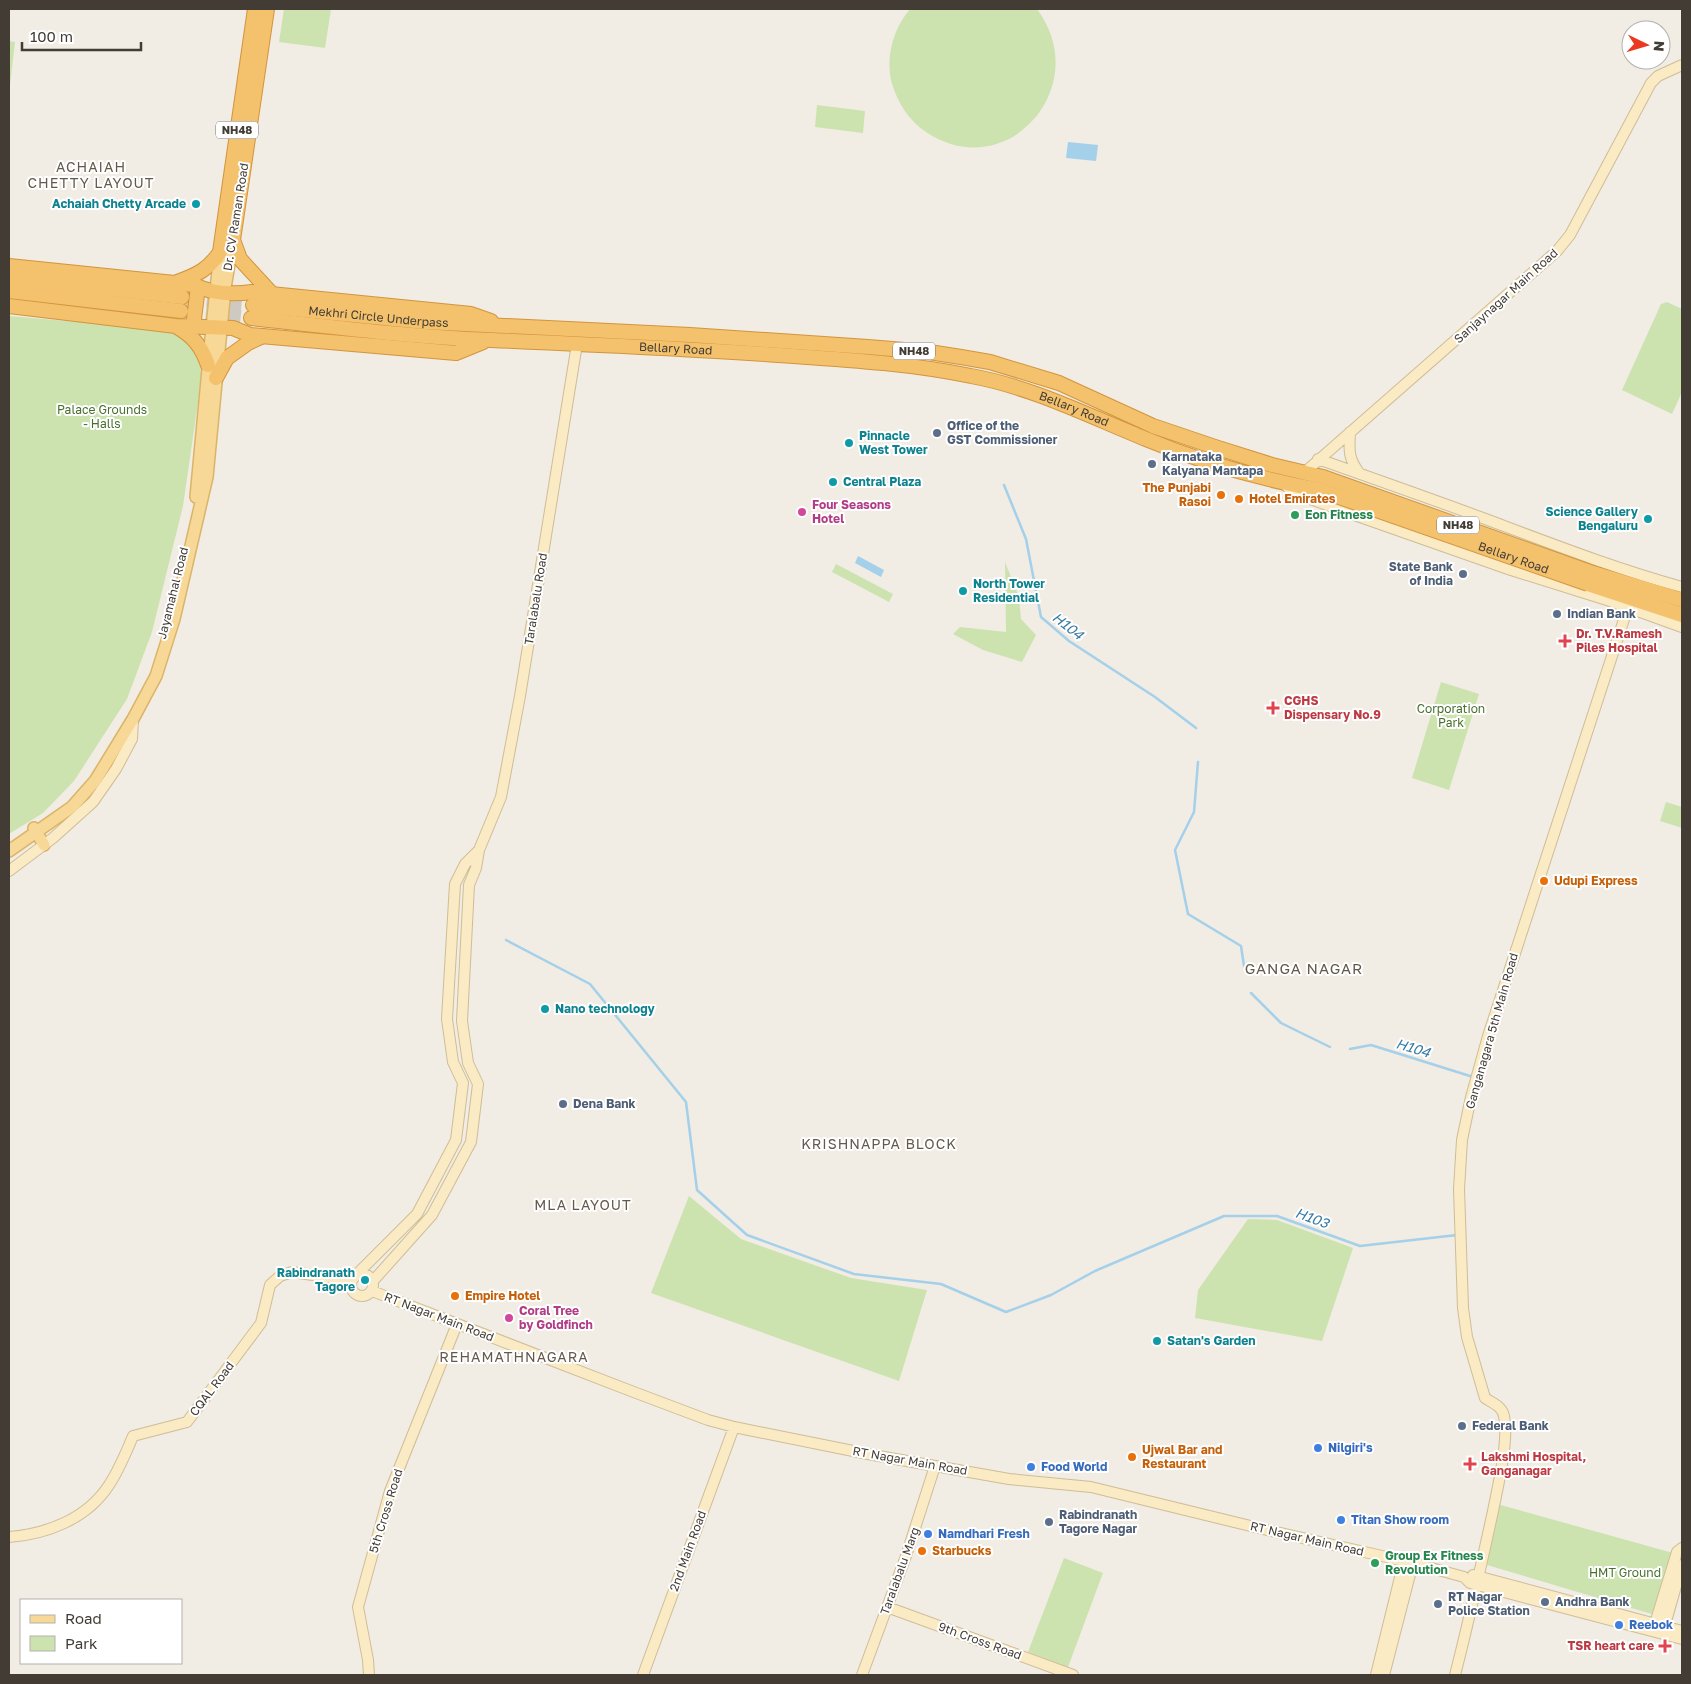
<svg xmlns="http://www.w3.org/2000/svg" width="1691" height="1684" viewBox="0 0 1691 1684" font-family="'Golos Text',sans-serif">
	<rect width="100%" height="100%" fill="#f1ece4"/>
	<path fill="#cde3af" d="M 284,9 L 331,9 L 325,48 L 279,42 Z
		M 910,9 L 1037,9 C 1095,87 1006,186 926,132 C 909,121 898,103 892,84 C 885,58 893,29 910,9 Z
		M 9,41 L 15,42 L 9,94 Z
		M 817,105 L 865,111 L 863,133 L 815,127 Z
		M 1667,302 L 1682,309 L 1682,392 L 1672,414 L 1622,390 L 1661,304 Z
		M 9,316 L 173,330 C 188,340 197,351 203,368 L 183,506 L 152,632 L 127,699 L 74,781 L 43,813 L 9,834 Z
		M 1005,562 L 1019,597 L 1021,619 L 1036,635 L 1022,662 L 983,650 L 953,634 L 960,627 L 1006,632 Z
		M 836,564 L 893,594 L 889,602 L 832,572 Z
		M 1441,682 L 1479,694 L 1449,790 L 1412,778 Z
		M 1666,802 L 1682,807 L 1682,828 L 1660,821 Z
		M 689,1196 L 741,1239 L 851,1278 L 927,1290 L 899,1381 L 651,1293 Z
		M 1248,1219 L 1277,1220 L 1353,1248 L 1322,1341 L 1195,1318 L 1198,1290 Z
		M 1497,1504 L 1673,1553 L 1655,1615 L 1487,1565 Z
		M 1064,1558 L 1103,1573 L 1068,1667 L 1028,1652 Z"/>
	<path fill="#a4d0ea" d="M 1068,142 L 1098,145 L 1096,161 L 1066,158 Z
		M 858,556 L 884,570 L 881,577 L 855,563 Z"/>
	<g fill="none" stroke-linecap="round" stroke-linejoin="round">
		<path stroke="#a4d0ea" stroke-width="2.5" d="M 1004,485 L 1026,539 L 1041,617 L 1069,641 L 1155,697 L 1196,728
			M 1198,762 L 1194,812 L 1175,850 L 1188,914 L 1241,946 L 1244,966
			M 506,940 L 590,984 L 686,1102 L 697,1190 L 747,1235 L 854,1274 L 941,1284 L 1006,1312 L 1051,1295 L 1095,1271 L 1224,1216 L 1277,1216 L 1360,1246 L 1457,1235
			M 1251,993 L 1281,1023 L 1330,1047
			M 1350,1049 L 1371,1045 L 1470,1076"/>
		<path stroke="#cec9c1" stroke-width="14" stroke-dasharray="14 7" stroke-linecap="butt" d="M 186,297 L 253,305
			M 185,311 L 251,318"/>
		<defs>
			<path id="secondary" d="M 1350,432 C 1349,451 1348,458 1360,474
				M 1318,459 C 1372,478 1426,497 1480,517 C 1547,542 1613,568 1682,587
				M 1305,472 L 1557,251 L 1570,235 L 1651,83 L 1658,76 L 1682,65
				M 1284,484 L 1294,493 L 1346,512 L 1511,570 L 1610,601 L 1682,627
				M 9,871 L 53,838 L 93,802 L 116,769 L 132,739 L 133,719
				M351 1285a11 11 0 1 1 22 0a11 11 0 1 1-22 0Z
				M 355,1276 L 417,1214 L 456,1140 L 463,1083 L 453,1062 L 447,1019 L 455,884 L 465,864 L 479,850
				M 373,1281 L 432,1215 L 471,1142 L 478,1084 L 468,1063 L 462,1021 L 469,885 L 476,868 L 479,850 L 501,797 L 520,696 L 577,344
				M 372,1291 L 631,1391 L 708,1420 L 734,1427 L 873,1455 L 1009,1479 L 1091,1487 L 1267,1530 L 1413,1563 L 1464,1577 L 1470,1583 L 1489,1588 L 1682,1639
				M 9,1537 C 47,1534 87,1519 109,1485 C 119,1470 126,1453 133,1436 L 187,1422 L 261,1323 L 270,1285 L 280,1276 L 292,1272 L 347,1280 L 351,1284
				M 1473,1575 L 1682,1631
				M 887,1607 L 1073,1675
				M 1653,1630 L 1677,1552 L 1682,1548
				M 1663,1632 L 1682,1565
				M 369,1675 L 368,1660 L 358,1607 L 390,1491 L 457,1324
				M 643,1675 L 734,1427
				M 862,1675 L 906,1556 L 935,1466
				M 1376,1675 L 1404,1561
				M 1384,1675 L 1413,1563
				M 1455,1675 C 1469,1621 1481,1566 1493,1511 C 1498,1486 1509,1440 1504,1416 C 1502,1406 1492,1403 1485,1398 L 1467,1337 L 1463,1308 L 1459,1189 L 1462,1140 L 1471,1097 L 1488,1036 L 1628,607 L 1635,600"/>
			<path id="primary" d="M 196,497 L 212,327 L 220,252
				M 34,828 L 44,845
				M 9,851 L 72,807 L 95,781 L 133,719 L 156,676 L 174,619 L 207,477 L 225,288 L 233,240"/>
			<g id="highway">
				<path d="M 267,9 L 233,240 L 240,259 L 272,294"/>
				<path d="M 9,266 L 194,285 C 213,294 231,295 252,292 L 471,314 L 491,321"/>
				<path d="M 9,278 L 182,297"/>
				<path d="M 177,282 C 197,275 209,269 220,252 L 255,9"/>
				<path d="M 9,291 L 181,311"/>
				<path id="s1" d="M 253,305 L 425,322 L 690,335 L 868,347 L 929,352 L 961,357 L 990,362 L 1059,383 L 1153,426 L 1215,447 L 1272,465 L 1323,477"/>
				<path d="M 9,306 L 176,326 L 233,328 L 250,335 L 456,353 L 483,342"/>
				<path id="s2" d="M 251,318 C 331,327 411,337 491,340 C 582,344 673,348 765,354 C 834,359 903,362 971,376 C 1032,387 1089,416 1146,439 C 1201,462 1261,479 1319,490"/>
				<path d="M 177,327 C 193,336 202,347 208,365"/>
				<path d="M 193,327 L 198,287"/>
				<path d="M 216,378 L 227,358 L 248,343 L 263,336"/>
				<path d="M 1593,573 L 1682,600"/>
				<path d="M 1588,584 L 1682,615"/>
			</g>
		</defs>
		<use href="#secondary" stroke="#cebd97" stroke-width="12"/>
		<use href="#primary" stroke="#dab468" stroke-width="14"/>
		<use href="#highway" stroke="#d2953d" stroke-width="16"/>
		<use href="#secondary" stroke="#faebc4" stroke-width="10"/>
		<use href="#primary" stroke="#f7d897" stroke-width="11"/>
		<use href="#highway" stroke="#f4c16c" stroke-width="14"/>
		<defs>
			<g id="highway-bridge">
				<path d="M 1323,477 L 1593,573"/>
				<path id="s3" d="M 1319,490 L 1588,584"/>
			</g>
		</defs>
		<use href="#highway-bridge" stroke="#d2953d" stroke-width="16" stroke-linecap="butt"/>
		<use href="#highway-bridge" stroke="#f4c16c" stroke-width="14"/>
	</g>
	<g fill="#0f9aa8" stroke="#fff" stroke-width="2">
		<circle cx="196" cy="204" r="5"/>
		<circle cx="849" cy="443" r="5"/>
		<circle cx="833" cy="482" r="5"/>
		<circle cx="1648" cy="519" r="5"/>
		<circle cx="963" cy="591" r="5"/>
		<circle cx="545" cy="1009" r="5"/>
		<circle cx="365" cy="1280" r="5"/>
		<circle cx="1157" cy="1341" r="5"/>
	</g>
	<g fill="#5c6f8a" stroke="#fff" stroke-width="2">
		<circle cx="937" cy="433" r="5"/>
		<circle cx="1152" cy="464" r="5"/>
		<circle cx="1463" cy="574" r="5"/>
		<circle cx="1557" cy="614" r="5"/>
		<circle cx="563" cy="1104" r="5"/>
		<circle cx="1462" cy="1426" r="5"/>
		<circle cx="1049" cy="1522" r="5"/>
		<circle cx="1545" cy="1602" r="5"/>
		<circle cx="1438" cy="1604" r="5"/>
	</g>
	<g fill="#e8710a" stroke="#fff" stroke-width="2">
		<circle cx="1221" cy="495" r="5"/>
		<circle cx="1239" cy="499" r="5"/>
		<circle cx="1544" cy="881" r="5"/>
		<circle cx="455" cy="1296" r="5"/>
		<circle cx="1132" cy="1457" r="5"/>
		<circle cx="922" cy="1551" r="5"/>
	</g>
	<g fill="#d1479c" stroke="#fff" stroke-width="2">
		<circle cx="802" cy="512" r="5"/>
		<circle cx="509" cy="1318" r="5"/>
	</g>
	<g fill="#2e9e5b" stroke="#fff" stroke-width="2">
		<circle cx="1295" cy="515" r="5"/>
		<circle cx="1375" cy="1563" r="5"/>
	</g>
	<g fill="#e0444e" stroke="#fff" stroke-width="2">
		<path d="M1562.5 633.5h5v5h5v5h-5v5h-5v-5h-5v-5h5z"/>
		<path d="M1270.5 700.5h5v5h5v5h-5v5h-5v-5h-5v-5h5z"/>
		<path d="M1467.5 1456.5h5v5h5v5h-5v5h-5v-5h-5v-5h5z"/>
		<path d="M1662.5 1638.5h5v5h5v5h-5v5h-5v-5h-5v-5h5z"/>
	</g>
	<g fill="#3f7fe0" stroke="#fff" stroke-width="2">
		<circle cx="1318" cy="1448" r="5"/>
		<circle cx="1031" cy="1467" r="5"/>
		<circle cx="1341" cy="1520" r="5"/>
		<circle cx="928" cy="1534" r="5"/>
		<circle cx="1619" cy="1625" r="5"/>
	</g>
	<g text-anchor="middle" stroke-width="4" stroke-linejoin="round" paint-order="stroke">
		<g fill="#fff" stroke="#7b7672" stroke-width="1">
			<rect x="216" y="121.5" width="42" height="17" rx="4"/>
			<rect x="893" y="342.5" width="42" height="17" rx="4"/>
			<rect x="1437" y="516.5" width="42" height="17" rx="4"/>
		</g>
		<g font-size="11" font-weight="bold" fill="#423c35">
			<text x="237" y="134">NH48</text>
			<text x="914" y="355">NH48</text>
			<text x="1458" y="529">NH48</text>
		</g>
		<g font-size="12" font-weight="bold" fill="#0d838f" stroke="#fff" text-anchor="start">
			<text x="186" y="208" text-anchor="end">Achaiah Chetty Arcade</text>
			<text x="859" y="440">Pinnacle<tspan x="859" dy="14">West Tower</tspan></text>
			<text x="843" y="486">Central Plaza</text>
			<text x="1638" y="516" text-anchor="end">Science Gallery<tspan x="1638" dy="14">Bengaluru</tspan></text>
			<text x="973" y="588">North Tower<tspan x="973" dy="14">Residential</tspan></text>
			<text x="555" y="1013">Nano technology</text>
			<text x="355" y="1277" text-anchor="end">Rabindranath<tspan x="355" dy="14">Tagore</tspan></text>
			<text x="1167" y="1345">Satan's Garden</text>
		</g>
		<g font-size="12" fill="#423c35" stroke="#fff">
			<text transform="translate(236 217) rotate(-81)" y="4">Dr. CV Raman Road</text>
			<text transform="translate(1506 296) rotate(-42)" y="4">Sanjaynagar Main Road</text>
			<text dy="4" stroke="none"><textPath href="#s1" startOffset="126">Mekhri Circle Underpass</textPath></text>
			<text dy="4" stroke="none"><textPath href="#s2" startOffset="426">Bellary Road</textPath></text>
			<text dy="4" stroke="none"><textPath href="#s2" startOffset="831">Bellary Road</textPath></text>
			<text dy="4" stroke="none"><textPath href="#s3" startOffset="206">Bellary Road</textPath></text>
			<text transform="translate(173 593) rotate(-76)" y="4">Jayamahal Road</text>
			<text transform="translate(536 599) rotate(-81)" y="4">Taralabalu Road</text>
			<text transform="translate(1492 1031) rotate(-74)" y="4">Ganganagara 5th Main Road</text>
			<text transform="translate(439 1317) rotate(21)" y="4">RT Nagar Main Road</text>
			<text transform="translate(212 1389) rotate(-53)" y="4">CQAL Road</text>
			<text transform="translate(910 1461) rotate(10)" y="4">RT Nagar Main Road</text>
			<text transform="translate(386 1511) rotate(-73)" y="4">5th Cross Road</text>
			<text transform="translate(1307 1539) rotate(13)" y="4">RT Nagar Main Road</text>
			<text transform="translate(688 1551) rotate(-70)" y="4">2nd Main Road</text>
			<text transform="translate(900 1571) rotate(-70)" y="4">Taralabalu Marg</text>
			<text transform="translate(980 1641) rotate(20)" y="4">9th Cross Road</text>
		</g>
		<g font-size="12" fill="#486f2c" stroke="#fff">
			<text x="102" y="414">Palace Grounds<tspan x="102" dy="14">- Halls</tspan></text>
			<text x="1451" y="713">Corporation<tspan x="1451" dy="14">Park</tspan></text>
			<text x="1625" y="1577">HMT Ground</text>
		</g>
		<g font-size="12" font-weight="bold" fill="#4e5e75" stroke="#fff" text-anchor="start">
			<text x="947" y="430">Office of the<tspan x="947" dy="14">GST Commissioner</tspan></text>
			<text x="1162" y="461">Karnataka<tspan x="1162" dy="14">Kalyana Mantapa</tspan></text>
			<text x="1453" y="571" text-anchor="end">State Bank<tspan x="1453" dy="14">of India</tspan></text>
			<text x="1567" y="618">Indian Bank</text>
			<text x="573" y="1108">Dena Bank</text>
			<text x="1472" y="1430">Federal Bank</text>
			<text x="1059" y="1519">Rabindranath<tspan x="1059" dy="14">Tagore Nagar</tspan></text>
			<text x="1448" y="1601">RT Nagar<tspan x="1448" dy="14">Police Station</tspan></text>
			<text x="1555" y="1606">Andhra Bank</text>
		</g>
		<g font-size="12" font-weight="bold" fill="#c56008" stroke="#fff" text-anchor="start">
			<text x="1211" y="492" text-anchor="end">The Punjabi<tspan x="1211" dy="14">Rasoi</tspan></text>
			<text x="1249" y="503">Hotel Emirates</text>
			<text x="1554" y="885">Udupi Express</text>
			<text x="465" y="1300">Empire Hotel</text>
			<text x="1142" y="1454">Ujwal Bar and<tspan x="1142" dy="14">Restaurant</tspan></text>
			<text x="932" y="1555">Starbucks</text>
		</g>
		<g font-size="12" font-weight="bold" fill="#b23c85" stroke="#fff" text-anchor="start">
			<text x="812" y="509">Four Seasons<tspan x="812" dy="14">Hotel</tspan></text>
			<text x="519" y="1315">Coral Tree<tspan x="519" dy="14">by Goldfinch</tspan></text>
		</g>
		<g font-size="12" font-weight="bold" fill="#27864d" stroke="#fff" text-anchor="start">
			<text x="1305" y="519">Eon Fitness</text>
			<text x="1385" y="1560">Group Ex Fitness<tspan x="1385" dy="14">Revolution</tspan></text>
		</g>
		<g font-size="12" font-weight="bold" fill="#be3a42" stroke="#fff" text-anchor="start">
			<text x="1576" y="638">Dr. T.V.Ramesh<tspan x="1576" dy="14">Piles Hospital</tspan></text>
			<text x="1284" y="705">CGHS<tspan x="1284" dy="14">Dispensary No.9</tspan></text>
			<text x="1481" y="1461">Lakshmi Hospital,<tspan x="1481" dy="14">Ganganagar</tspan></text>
			<text x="1654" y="1650" text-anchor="end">TSR heart care</text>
		</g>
		<g font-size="12" font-weight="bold" fill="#366cbe" stroke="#fff" text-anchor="start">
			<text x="1328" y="1452">Nilgiri's</text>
			<text x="1041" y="1471">Food World</text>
			<text x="1351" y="1524">Titan Show room</text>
			<text x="938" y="1538">Namdhari Fresh</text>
			<text x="1629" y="1629">Reebok</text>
		</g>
		<g font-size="14" letter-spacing="1" fill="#645a4c" stroke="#fff">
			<text x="91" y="172">ACHAIAH<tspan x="91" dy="16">CHETTY LAYOUT</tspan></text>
			<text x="879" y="1149">KRISHNAPPA BLOCK</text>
			<text x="583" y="1210">MLA LAYOUT</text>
			<text x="514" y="1362">REHAMATHNAGARA</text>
		</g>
		<g font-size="14" font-style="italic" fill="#367ba6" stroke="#fff">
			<text transform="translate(1068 626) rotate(38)" y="5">H104</text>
			<text transform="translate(1413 1048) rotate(17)" y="5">H104</text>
			<text transform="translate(1312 1218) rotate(20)" y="5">H103</text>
		</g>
		<g font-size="15" letter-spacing="1" fill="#645a4c" stroke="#fff">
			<text x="1304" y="974">GANGA NAGAR</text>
		</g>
	</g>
	<rect width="1691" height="1684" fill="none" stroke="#423c35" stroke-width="20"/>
	<rect x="20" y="1599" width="162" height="65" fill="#ffffff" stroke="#b3b1ae"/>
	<rect x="30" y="1615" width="25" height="8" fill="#f7d897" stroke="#b3b1ae"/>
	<text x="65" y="1624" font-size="15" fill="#423c35">Road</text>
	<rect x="30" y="1636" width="25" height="15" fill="#cde3af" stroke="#b3b1ae"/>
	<text x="65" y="1649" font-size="15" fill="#423c35">Park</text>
	<g transform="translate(1646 45) rotate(95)"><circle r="24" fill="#ffffff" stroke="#b3b1ae"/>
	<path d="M0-4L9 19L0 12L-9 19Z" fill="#eb3821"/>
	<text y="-8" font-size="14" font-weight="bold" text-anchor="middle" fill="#423c35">N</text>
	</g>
	<path d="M22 42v8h119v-8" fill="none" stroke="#423c35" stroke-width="2.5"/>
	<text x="30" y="42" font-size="15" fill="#423c35" stroke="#ffffff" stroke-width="4" paint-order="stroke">100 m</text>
</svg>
